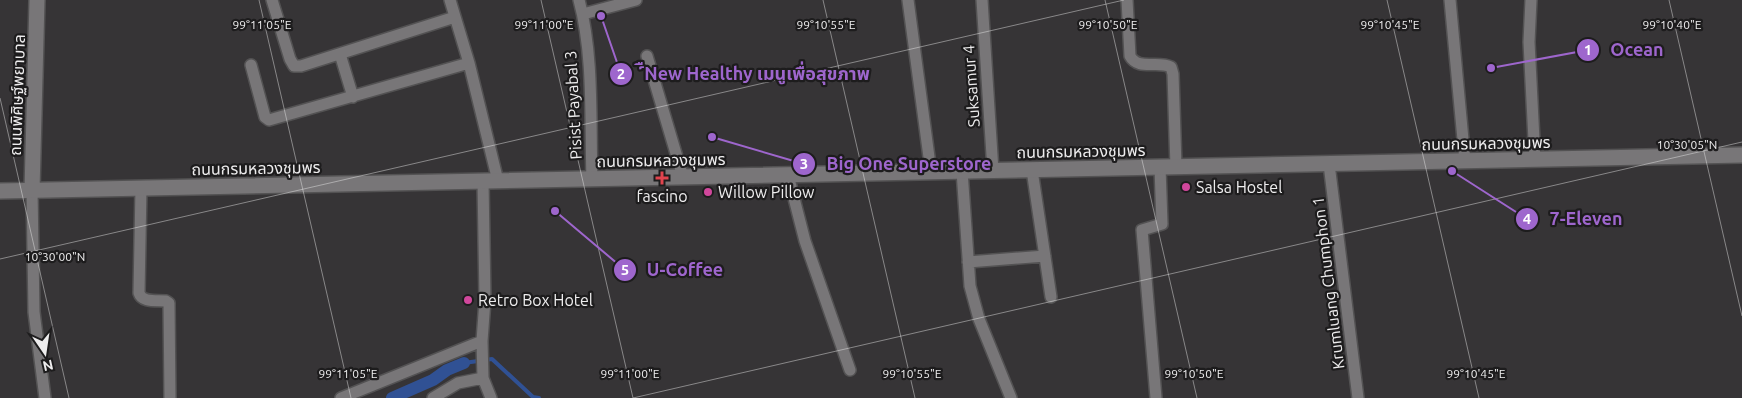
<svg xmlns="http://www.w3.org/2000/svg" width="1742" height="398" viewBox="0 0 1742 398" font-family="Ubuntu,'Noto Sans Thai',sans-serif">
	<rect width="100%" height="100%" fill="#363436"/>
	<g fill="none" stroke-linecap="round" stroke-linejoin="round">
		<path stroke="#305194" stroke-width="4" d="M 464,363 L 492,359 L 533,397 L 539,398"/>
		<path stroke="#305194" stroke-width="12" d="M 392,398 L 433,380 L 447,370 L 464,363"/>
		<defs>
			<path id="minor" d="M 272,0 L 290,59 L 294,66 L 301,66 L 455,17
				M 450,0 L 469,63 L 498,181
				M 579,0 C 594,55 590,122 592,179
				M 908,0 L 931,172
				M 982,0 L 993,171
				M 1127,0 L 1130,56 C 1138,71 1158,60 1171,67 L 1173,74 L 1176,167
				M 1450,0 L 1465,161
				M 1531,0 L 1529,42 L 1535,160
				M 583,14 L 636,0
				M 340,54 L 353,97
				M 647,56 L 683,177
				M 251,65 L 265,117 L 269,120 L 469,63
				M 1329,164 L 1358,398
				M 1032,170 L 1051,297
				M 962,171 L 970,286 L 979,319 L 1011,398
				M 788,175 L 805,241 L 850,370
				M 483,181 L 485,300 L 482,341 L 483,378 L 491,398
				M 141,188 L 139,293 C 142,303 157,300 166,301 L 169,303 L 170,398
				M 32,190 L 34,312 L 45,398
				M 968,262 L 1045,256
				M 341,398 L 482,341
				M 433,398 L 458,383 L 483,378
				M 1156,398 L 1142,230 L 1162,224 L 1160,167"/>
			<path id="tertiary" d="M 32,190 L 37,0
				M 0,191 L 1742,155"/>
		</defs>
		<use href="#minor" stroke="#535253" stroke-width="14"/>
		<use href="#tertiary" stroke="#535253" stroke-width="18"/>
		<use href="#minor" stroke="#787678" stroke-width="11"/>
		<use href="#tertiary" stroke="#787678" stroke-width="15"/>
	</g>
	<path fill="none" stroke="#eeedee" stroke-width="1" stroke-opacity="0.45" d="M 259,0 L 351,398M 541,0 L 633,398M 823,0 L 915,398M 1105,0 L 1197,398M 1387,0 L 1479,398M 1669,0 L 1742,316M 0,98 L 69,398M 0,259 L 1124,0M 633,398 L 1742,142"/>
	<path fill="#e0444e" stroke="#1d1c1d" stroke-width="2" d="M659.5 170.5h5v5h5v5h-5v5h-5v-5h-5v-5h5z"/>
	<g fill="#d1479c" stroke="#1d1c1d" stroke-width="2">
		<circle cx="1186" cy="187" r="5"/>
		<circle cx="708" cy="192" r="5"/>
		<circle cx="468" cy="300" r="5"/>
	</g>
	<g text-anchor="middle" stroke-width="4.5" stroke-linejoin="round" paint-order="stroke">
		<g font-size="16" fill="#eeedee" stroke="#1d1c1d">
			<text transform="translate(971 86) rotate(-94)" y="6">Suksamur 4</text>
			<text transform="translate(17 95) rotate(-88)" y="6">ถนนพิศิษฐ์พยาบาล</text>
			<text transform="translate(573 105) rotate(-93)" y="6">Pisist Payabal 3</text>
			<text transform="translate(1486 143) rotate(-1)" y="6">ถนนกรมหลวงชุมพร</text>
			<text transform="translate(1081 151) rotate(-1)" y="6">ถนนกรมหลวงชุมพร</text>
			<text transform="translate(661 160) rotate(-1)" y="6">ถนนกรมหลวงชุมพร</text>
			<text transform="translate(256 168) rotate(-1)" y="6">ถนนกรมหลวงชุมพร</text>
			<text transform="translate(1328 283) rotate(-97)" y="6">Krumluang Chumphon 1</text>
		</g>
		<g font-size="16" fill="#eeedee" stroke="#1d1c1d" text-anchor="start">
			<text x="1196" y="193">Salsa Hostel</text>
			<text x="718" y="198">Willow Pillow</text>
			<text x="662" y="202" text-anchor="middle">fascino</text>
			<text x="478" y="306">Retro Box Hotel</text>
		</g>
	</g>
	<g font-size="12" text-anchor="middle" fill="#eeedee" stroke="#1d1c1d" stroke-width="4.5" stroke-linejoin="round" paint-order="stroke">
		<text x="262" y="29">99°11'05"E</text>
		<text x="544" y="29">99°11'00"E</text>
		<text x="826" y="29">99°10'55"E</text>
		<text x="1108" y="29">99°10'50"E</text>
		<text x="1390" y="29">99°10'45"E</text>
		<text x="1672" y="29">99°10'40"E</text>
		<text x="1687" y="149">10°30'05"N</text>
		<text x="55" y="261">10°30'00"N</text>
		<text x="348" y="378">99°11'05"E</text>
		<text x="630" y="378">99°11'00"E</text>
		<text x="912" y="378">99°10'55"E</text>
		<text x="1194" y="378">99°10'50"E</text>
		<text x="1476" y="378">99°10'45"E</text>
	</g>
	<path fill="none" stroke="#9e66cd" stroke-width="2" d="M1491 68L1588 50M601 16L621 74M712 137L804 164M1452 171L1527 219M555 211L625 270"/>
	<g fill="#9e66cd" stroke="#1d1c1d" stroke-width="2">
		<circle cx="1491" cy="68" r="5"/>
		<circle cx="601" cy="16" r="5"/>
		<circle cx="712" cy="137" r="5"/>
		<circle cx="1452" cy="171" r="5"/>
		<circle cx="555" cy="211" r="5"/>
		<circle cx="1588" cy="50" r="12"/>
		<circle cx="621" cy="74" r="12"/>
		<circle cx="804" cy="164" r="12"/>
		<circle cx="1527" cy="219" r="12"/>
		<circle cx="625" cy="270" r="12"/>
	</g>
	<g font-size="15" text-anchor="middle" font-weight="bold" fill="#fff">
		<text x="1588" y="55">1</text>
		<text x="621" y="79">2</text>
		<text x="804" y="169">3</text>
		<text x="1527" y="224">4</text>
		<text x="625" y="275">5</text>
	</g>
	<g font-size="18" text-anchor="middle" font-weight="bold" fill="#9e66cd" stroke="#1d1c1d" stroke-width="4.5" stroke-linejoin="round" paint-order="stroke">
		<text x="1637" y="56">Ocean</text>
		<text x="757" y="80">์ืNew Healthy เมนูเพื่อสุขภาพ</text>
		<text x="909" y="170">Big One Superstore</text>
		<text x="1586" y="225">7-Eleven</text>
		<text x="685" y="276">U-Coffee</text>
	</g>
	<g transform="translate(45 353) rotate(167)" stroke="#1d1c1d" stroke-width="4" paint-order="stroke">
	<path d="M0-4L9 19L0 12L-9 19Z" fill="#eeedee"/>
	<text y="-8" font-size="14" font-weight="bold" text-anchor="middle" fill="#eeedee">N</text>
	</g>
</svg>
